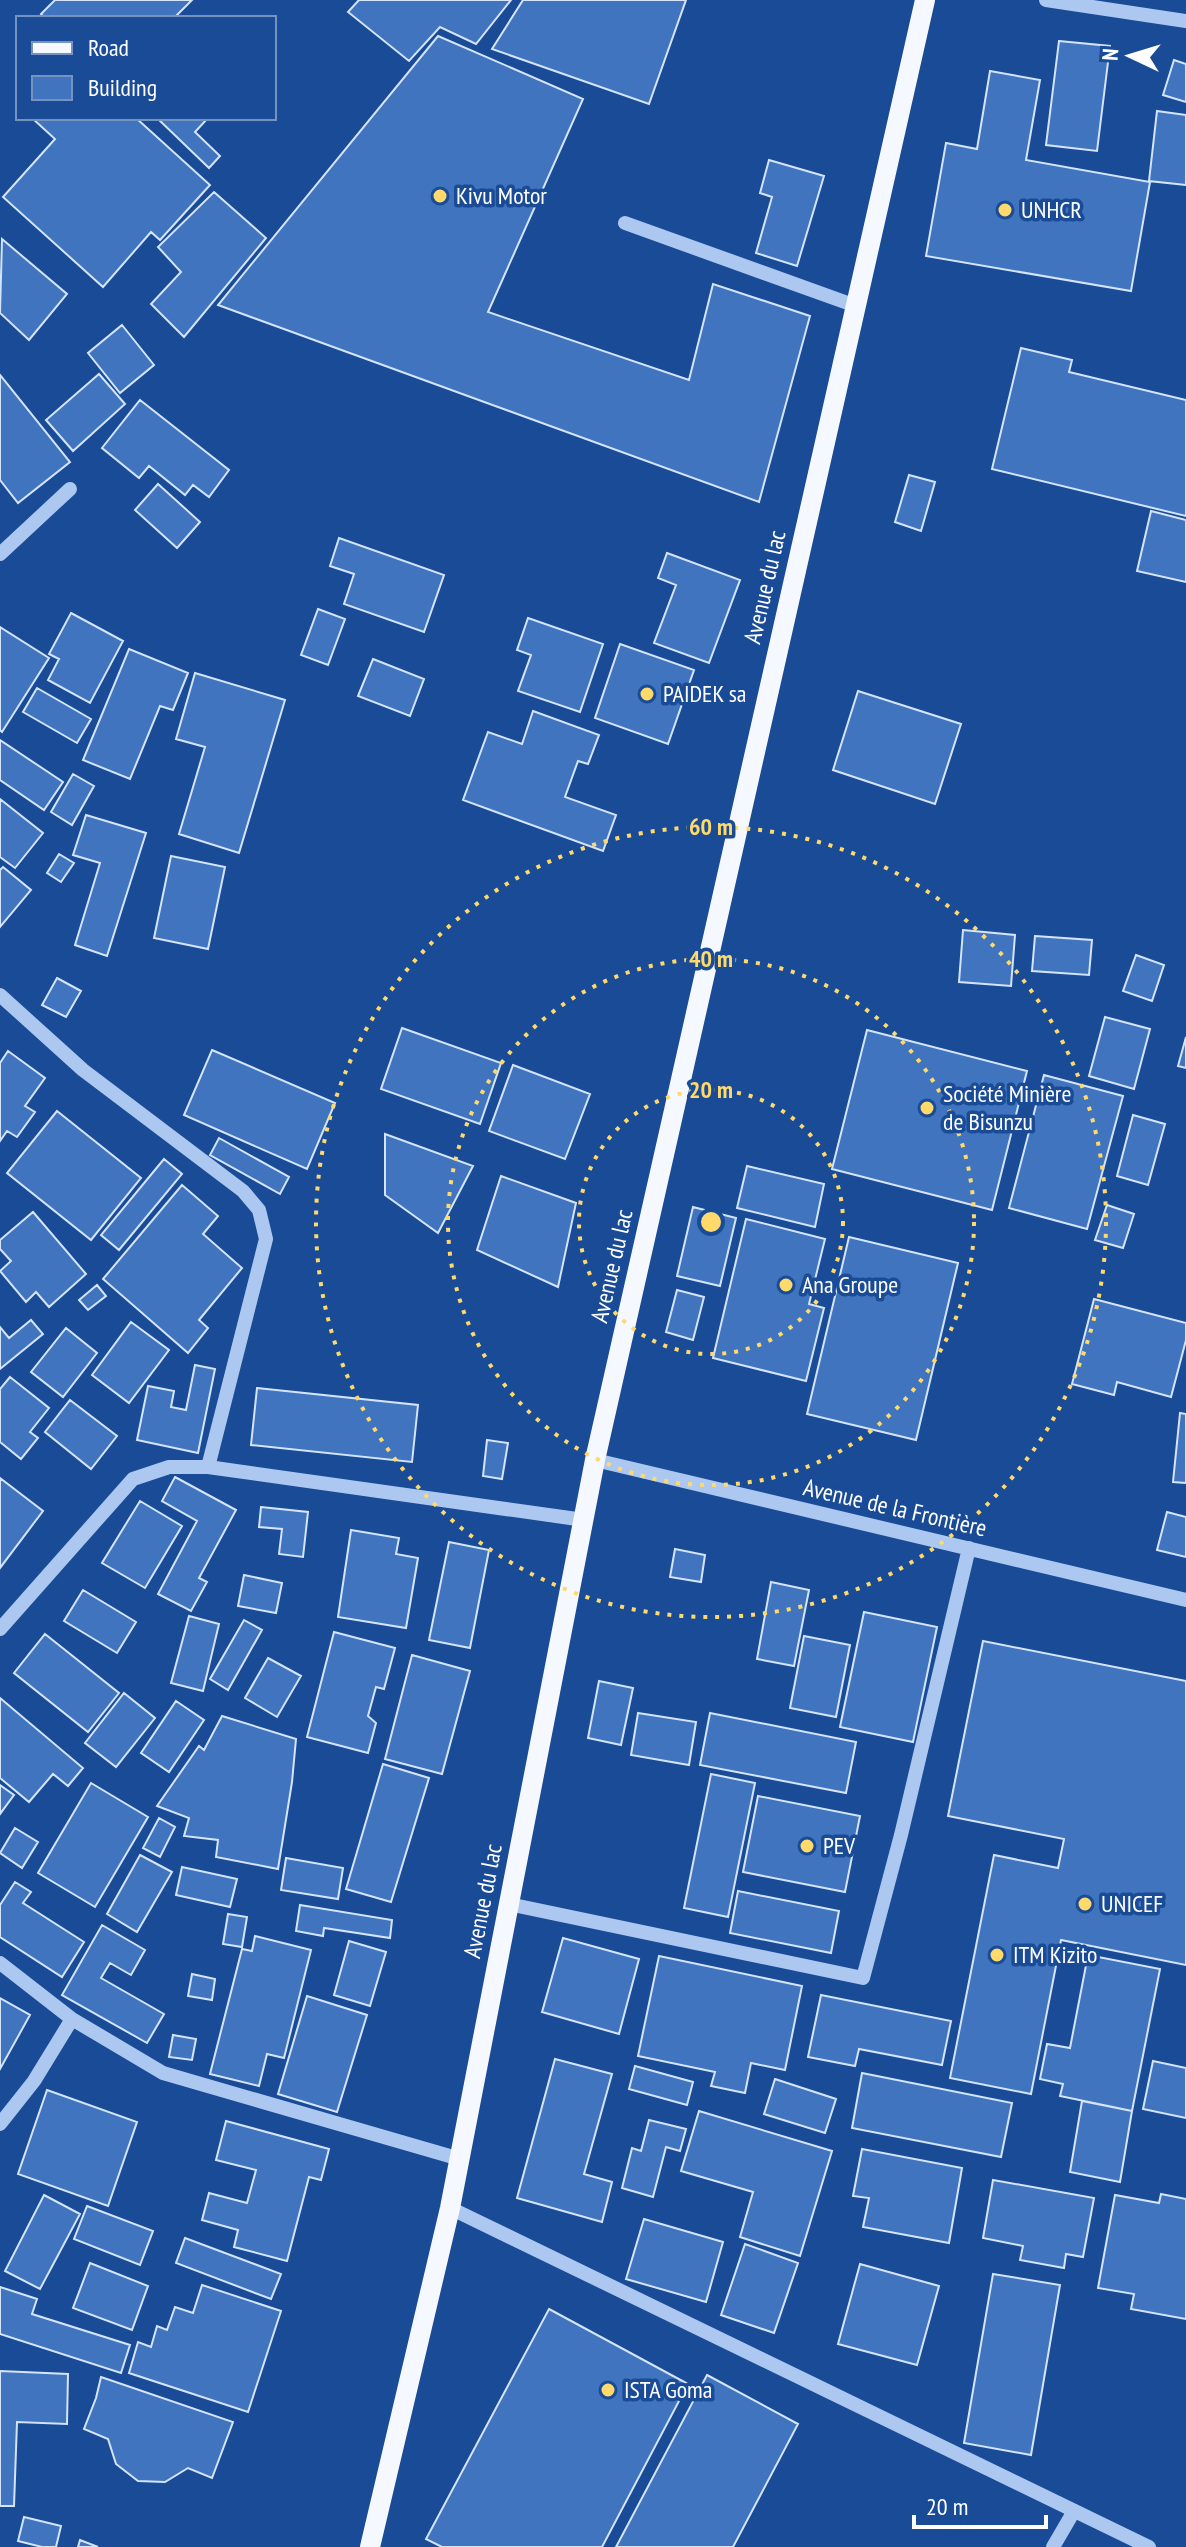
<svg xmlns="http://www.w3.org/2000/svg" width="1186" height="2547" viewBox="0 0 1186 2547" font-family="'PT Sans Narrow',sans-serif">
	<rect width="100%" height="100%" fill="#194b97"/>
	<path fill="#4174be" stroke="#d3e4fc" stroke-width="2" d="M 55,0 L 192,0 L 174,18 L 45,18 L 41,14 Z
		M 359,0 L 511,0 L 476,44 L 440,27 L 409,61 L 348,12 Z
		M 523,0 L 686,0 L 649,104 L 492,49 Z
		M 438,36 L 583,99 L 488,312 L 689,380 L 713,284 L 810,316 L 759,502 L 218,305 Z
		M 1059,41 L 1110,46 L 1097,151 L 1046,145 Z
		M 1174,60 L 1186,64 L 1186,102 L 1163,95 Z
		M 990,71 L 1040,80 L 1026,160 L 1150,182 L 1131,291 L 926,256 L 946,143 L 977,149 Z
		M 1157,111 L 1186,115 L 1186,185 L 1149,181 Z
		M 32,118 L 136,118 L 210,185 L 160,240 L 151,232 L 103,287 L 3,197 L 55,139 Z
		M 157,118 L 208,118 L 195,132 L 220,156 L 209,168 Z
		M 769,160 L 824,176 L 797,266 L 756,253 L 772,197 L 760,193 Z
		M 214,192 L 266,238 L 184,337 L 151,304 L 181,272 L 158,247 Z
		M 2,239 L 67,294 L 29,340 L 0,313 Z
		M 122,325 L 154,365 L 120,393 L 88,353 Z
		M 1021,348 L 1072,360 L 1069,372 L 1186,400 L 1186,516 L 992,469 Z
		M 99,374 L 125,404 L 73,451 L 46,420 Z
		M 0,375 L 70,462 L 18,503 L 0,480 Z
		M 140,400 L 229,470 L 209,497 L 193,485 L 185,495 L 149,466 L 139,478 L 102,448 Z
		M 909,475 L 935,482 L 921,531 L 895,522 Z
		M 158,484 L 200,522 L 177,548 L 135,510 Z
		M 1151,511 L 1186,520 L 1186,582 L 1137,571 Z
		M 339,538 L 444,575 L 424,632 L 344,604 L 354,574 L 330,566 Z
		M 667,553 L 740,580 L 709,663 L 654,643 L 676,585 L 658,578 Z
		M 318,609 L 345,619 L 328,665 L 301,655 Z
		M 71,613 L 123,641 L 90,703 L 48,680 L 59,659 L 49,654 Z
		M 528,618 L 603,644 L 580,712 L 518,691 L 531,655 L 517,650 Z
		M 0,627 L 49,658 L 2,732 L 0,730 Z
		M 620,644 L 694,670 L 668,744 L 595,718 Z
		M 129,649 L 188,673 L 173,710 L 160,706 L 130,779 L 83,760 Z
		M 373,659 L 424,679 L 410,716 L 358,696 Z
		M 195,673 L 285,700 L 239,853 L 179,834 L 205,747 L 176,739 Z
		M 37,688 L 91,719 L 77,743 L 23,712 Z
		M 858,691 L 961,724 L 935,804 L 833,770 Z
		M 533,711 L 599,735 L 588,764 L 578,761 L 565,797 L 616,815 L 603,851 L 463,800 L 488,732 L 522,744 Z
		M 0,740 L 63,782 L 44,810 L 0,780 Z
		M 73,774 L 94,786 L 72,825 L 51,812 Z
		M 0,799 L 43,833 L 15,868 L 0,857 Z
		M 86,815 L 146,833 L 107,956 L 75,945 L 100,863 L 73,855 Z
		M 59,854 L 74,863 L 61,882 L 47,873 Z
		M 171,856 L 225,867 L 208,949 L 154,938 Z
		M 3,867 L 31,890 L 0,927 L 0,870 Z
		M 963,930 L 1015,935 L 1011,986 L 959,982 Z
		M 1035,936 L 1092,940 L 1089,975 L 1032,971 Z
		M 1136,955 L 1164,965 L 1152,1001 L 1123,991 Z
		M 57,978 L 81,991 L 66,1017 L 42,1005 Z
		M 1105,1017 L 1150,1029 L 1134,1089 L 1089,1076 Z
		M 402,1028 L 501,1063 L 480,1124 L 381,1089 Z
		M 867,1030 L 1027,1071 L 992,1210 L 832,1169 Z
		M 1186,1037 L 1186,1068 L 1178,1066 Z
		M 212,1050 L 335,1103 L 307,1169 L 184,1115 Z
		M 8,1051 L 45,1078 L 25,1106 L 35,1112 L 17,1137 L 7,1131 L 0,1141 L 0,1063 Z
		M 513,1065 L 590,1094 L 565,1159 L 489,1131 Z
		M 1044,1075 L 1123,1096 L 1087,1229 L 1009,1208 Z
		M 57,1111 L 141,1178 L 91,1240 L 7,1173 Z
		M 1133,1115 L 1165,1124 L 1148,1185 L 1117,1176 Z
		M 385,1134 L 473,1166 L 438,1233 L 385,1195 Z
		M 219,1138 L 289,1177 L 280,1194 L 210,1155 Z
		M 164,1159 L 182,1174 L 119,1250 L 101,1235 Z
		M 747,1166 L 824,1184 L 815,1227 L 737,1208 Z
		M 501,1176 L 576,1203 L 558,1287 L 477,1250 Z
		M 182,1185 L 218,1216 L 203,1234 L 242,1268 L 199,1320 L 208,1328 L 188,1353 L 103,1279 Z
		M 1107,1205 L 1134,1214 L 1123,1248 L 1095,1240 Z
		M 693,1207 L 736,1218 L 720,1286 L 677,1276 Z
		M 33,1212 L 86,1274 L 49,1307 L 36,1292 L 26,1302 L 0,1271 L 11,1261 L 0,1249 L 0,1240 Z
		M 746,1219 L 825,1239 L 809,1304 L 824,1308 L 806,1381 L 713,1358 Z
		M 849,1237 L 958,1263 L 916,1440 L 807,1414 Z
		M 97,1285 L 106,1296 L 88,1310 L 79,1300 Z
		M 677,1290 L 704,1297 L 693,1340 L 666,1332 Z
		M 1094,1299 L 1186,1323 L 1186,1340 L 1171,1397 L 1117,1382 L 1114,1395 L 1072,1384 Z
		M 31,1320 L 43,1334 L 0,1369 L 0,1327 L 9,1338 Z
		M 131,1322 L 169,1350 L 129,1403 L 92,1375 Z
		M 66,1328 L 97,1353 L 63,1397 L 31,1372 Z
		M 195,1365 L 215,1369 L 198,1453 L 137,1440 L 148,1386 L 174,1391 L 171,1407 L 186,1410 Z
		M 10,1377 L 49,1408 L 30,1432 L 38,1438 L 21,1459 L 0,1442 L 0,1389 Z
		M 257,1388 L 418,1405 L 412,1462 L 251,1445 Z
		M 70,1400 L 117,1436 L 91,1469 L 45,1432 Z
		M 1180,1413 L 1186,1414 L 1186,1483 L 1173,1482 Z
		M 487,1440 L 508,1443 L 502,1479 L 483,1476 Z
		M 175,1477 L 236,1510 L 199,1578 L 207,1582 L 191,1611 L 158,1594 L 197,1521 L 162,1501 Z
		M 0,1478 L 43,1511 L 0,1568 Z
		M 140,1501 L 182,1526 L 145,1588 L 102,1563 Z
		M 261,1507 L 308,1512 L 303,1557 L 279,1554 L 282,1529 L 259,1527 Z
		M 1167,1512 L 1186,1517 L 1186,1557 L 1157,1550 Z
		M 351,1530 L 399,1538 L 396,1554 L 418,1558 L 406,1628 L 338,1617 Z
		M 449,1542 L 489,1550 L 470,1648 L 429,1640 Z
		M 675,1549 L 705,1555 L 701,1582 L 670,1577 Z
		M 244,1575 L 282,1583 L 276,1613 L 238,1606 Z
		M 771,1582 L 809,1590 L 794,1666 L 757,1659 Z
		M 83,1590 L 136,1622 L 117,1653 L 64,1621 Z
		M 864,1612 L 937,1627 L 913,1742 L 840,1727 Z
		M 189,1616 L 219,1624 L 203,1691 L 171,1683 Z
		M 244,1620 L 262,1630 L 228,1690 L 210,1679 Z
		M 334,1632 L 395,1648 L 384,1689 L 376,1687 L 368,1716 L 376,1723 L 368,1753 L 307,1737 Z
		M 45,1634 L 119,1693 L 88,1732 L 14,1673 Z
		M 804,1636 L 850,1645 L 836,1717 L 790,1708 Z
		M 983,1641 L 1186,1681 L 1186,1965 L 1061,1940 L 1031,2094 L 950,2078 L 994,1855 L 1058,1868 L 1064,1839 L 948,1816 Z
		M 412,1655 L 470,1671 L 442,1774 L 385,1759 Z
		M 268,1658 L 301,1676 L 277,1717 L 245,1698 Z
		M 599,1681 L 633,1688 L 621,1745 L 588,1738 Z
		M 124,1693 L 155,1718 L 116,1767 L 85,1743 Z
		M 0,1698 L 83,1768 L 68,1786 L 53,1774 L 29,1802 L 0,1778 Z
		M 176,1701 L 204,1720 L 169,1772 L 141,1753 Z
		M 638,1713 L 696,1722 L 689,1765 L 631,1755 Z
		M 710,1713 L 856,1742 L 846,1793 L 700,1765 Z
		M 222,1716 L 296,1739 L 292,1782 L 278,1869 L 216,1857 L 218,1840 L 184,1836 L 189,1818 L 157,1806 L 199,1746 L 204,1750 Z
		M 383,1764 L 429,1778 L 391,1902 L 346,1889 Z
		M 711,1774 L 755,1783 L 728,1917 L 684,1908 Z
		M 91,1783 L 148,1817 L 95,1907 L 38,1873 Z
		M 0,1785 L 14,1795 L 0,1814 Z
		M 758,1796 L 860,1816 L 845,1892 L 743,1872 Z
		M 159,1818 L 175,1827 L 160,1857 L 143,1848 Z
		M 15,1828 L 38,1842 L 22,1868 L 0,1853 Z
		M 140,1855 L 172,1872 L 137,1932 L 107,1914 Z
		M 286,1858 L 343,1868 L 338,1899 L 281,1890 Z
		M 182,1867 L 237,1879 L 230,1907 L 176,1895 Z
		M 15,1882 L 31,1892 L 23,1903 L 84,1942 L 62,1977 L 0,1937 L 0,1905 Z
		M 738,1891 L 839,1911 L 831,1953 L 730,1933 Z
		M 300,1905 L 392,1920 L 390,1938 L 324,1928 L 323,1936 L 296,1931 Z
		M 228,1914 L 247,1917 L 242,1947 L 223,1944 Z
		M 102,1925 L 145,1950 L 131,1975 L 110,1963 L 101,1978 L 164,2014 L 147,2043 L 62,1995 Z
		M 255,1936 L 311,1950 L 284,2058 L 267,2054 L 259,2086 L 210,2074 L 242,1949 L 252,1951 Z
		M 563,1938 L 639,1959 L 619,2034 L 542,2012 Z
		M 349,1941 L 386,1952 L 370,2006 L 334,1995 Z
		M 1088,1955 L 1160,1969 L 1132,2111 L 1060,2096 L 1063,2084 L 1040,2079 L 1047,2044 L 1070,2048 Z
		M 659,1956 L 802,1986 L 785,2070 L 751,2063 L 745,2093 L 711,2086 L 715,2072 L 638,2056 Z
		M 192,1974 L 215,1979 L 212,2000 L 188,1996 Z
		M 821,1995 L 951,2021 L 942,2065 L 859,2049 L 855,2066 L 808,2057 Z
		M 307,1996 L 367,2015 L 337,2112 L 278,2094 Z
		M 0,1998 L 30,2015 L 0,2069 Z
		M 173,2035 L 196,2039 L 192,2060 L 169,2057 Z
		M 555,2059 L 612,2074 L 584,2174 L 612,2182 L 602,2222 L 517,2198 Z
		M 1153,2061 L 1186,2068 L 1186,2118 L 1143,2109 Z
		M 635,2066 L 693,2082 L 687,2105 L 629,2089 Z
		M 862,2073 L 1012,2103 L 1001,2157 L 852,2128 Z
		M 775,2079 L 836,2099 L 825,2133 L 764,2114 Z
		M 47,2090 L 137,2122 L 108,2206 L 18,2174 Z
		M 1082,2101 L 1132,2111 L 1120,2182 L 1070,2172 Z
		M 699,2111 L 832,2151 L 800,2256 L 740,2237 L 753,2192 L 681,2171 Z
		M 649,2120 L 686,2129 L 680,2151 L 666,2147 L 653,2197 L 622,2188 L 632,2148 L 641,2151 Z
		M 226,2121 L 329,2149 L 321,2180 L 309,2177 L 287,2261 L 234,2247 L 238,2230 L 202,2220 L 209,2193 L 247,2203 L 256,2170 L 216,2160 Z
		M 862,2149 L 962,2168 L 949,2243 L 863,2227 L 869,2198 L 853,2196 Z
		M 993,2180 L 1094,2198 L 1083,2257 L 1066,2254 L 1064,2268 L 1020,2260 L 1023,2246 L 983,2238 Z
		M 1161,2194 L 1186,2199 L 1186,2319 L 1131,2309 L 1134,2294 L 1098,2288 L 1115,2195 L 1159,2203 Z
		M 44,2195 L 80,2214 L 40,2289 L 5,2271 Z
		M 87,2206 L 153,2231 L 140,2265 L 74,2239 Z
		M 644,2219 L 723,2242 L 706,2302 L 626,2279 Z
		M 185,2238 L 281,2274 L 271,2299 L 176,2263 Z
		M 745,2244 L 798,2263 L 774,2333 L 721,2315 Z
		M 90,2263 L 148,2286 L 132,2330 L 73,2308 Z
		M 860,2264 L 939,2286 L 917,2365 L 838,2344 Z
		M 993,2274 L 1060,2285 L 1031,2455 L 964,2443 Z
		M 202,2285 L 281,2311 L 248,2412 L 129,2373 L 138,2342 L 151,2347 L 157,2326 L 167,2330 L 175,2307 L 193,2313 Z
		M 0,2287 L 37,2299 L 32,2314 L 130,2345 L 121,2373 L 0,2334 Z
		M 549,2309 L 688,2384 L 602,2547 L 442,2547 L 426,2539 Z
		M 0,2371 L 68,2374 L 67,2424 L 17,2422 L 14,2506 L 0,2506 Z
		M 707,2375 L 798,2424 L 733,2547 L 616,2547 Z
		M 101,2377 L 233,2422 L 212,2478 L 188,2468 L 165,2482 L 138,2481 L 116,2464 L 108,2439 L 84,2429 L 96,2398 Z
		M 24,2517 L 61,2526 L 56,2547 L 42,2547 L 18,2541 Z
		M 80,2540 L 98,2547 L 78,2547 Z"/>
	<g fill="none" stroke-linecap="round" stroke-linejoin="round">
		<path stroke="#acc8f1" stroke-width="14" d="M 1046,0 L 1186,21
			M 625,223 L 856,306
			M 0,554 L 70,489
			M 0,995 L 83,1070 L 243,1191 L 259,1210 L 266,1239 L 208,1467
			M 595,1460 L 1186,1600
			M 0,1629 L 133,1479 L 169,1467 L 208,1467 L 584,1520
			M 509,1904 L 863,1978 L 901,1835 L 969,1548
			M 0,1963 L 72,2019 L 163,2073 L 460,2159
			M 0,2124 L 34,2081 L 72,2019
			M 450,2208 L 1149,2547
			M 1053,2547 L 1074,2511"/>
		<path stroke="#f5f9ff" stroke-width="20" d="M 370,2547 L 450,2208 L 595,1460 L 925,0"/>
	</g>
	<g fill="none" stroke="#ffda6b" stroke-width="4" stroke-dasharray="4 8">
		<circle cx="711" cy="1222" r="132"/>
		<circle cx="711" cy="1222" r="263"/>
		<circle cx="711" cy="1222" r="395"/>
	</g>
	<g fill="#ffda6b" stroke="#194b97" stroke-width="3">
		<circle cx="440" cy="196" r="8"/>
		<circle cx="1005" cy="210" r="8"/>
		<circle cx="647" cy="694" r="8"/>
		<circle cx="927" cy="1108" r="8"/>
		<circle cx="786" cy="1285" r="8"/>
		<circle cx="807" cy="1846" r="8"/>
		<circle cx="1085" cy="1904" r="8"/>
		<circle cx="997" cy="1955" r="8"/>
		<circle cx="608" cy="2390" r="8"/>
	</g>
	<g text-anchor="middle" stroke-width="7" stroke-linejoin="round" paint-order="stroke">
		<g font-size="24" fill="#fff" stroke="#194b97" text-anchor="start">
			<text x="456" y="204">Kivu Motor</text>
			<text x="1021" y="218">UNHCR</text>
			<text x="663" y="702">PAIDEK sa</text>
			<text x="943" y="1102">Société Minière<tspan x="943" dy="28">de Bisunzu</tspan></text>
			<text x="802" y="1293">Ana Groupe</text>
			<text x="823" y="1854">PEV</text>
			<text x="1101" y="1912">UNICEF</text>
			<text x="1013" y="1963">ITM Kizito</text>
			<text x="624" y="2398">ISTA Goma</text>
		</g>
		<g font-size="24" fill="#fff" stroke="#194b97">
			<text transform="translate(765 587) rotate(-77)" y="8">Avenue du lac</text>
			<text transform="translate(612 1266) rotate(-77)" y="8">Avenue du lac</text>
			<text transform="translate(895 1508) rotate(13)" y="8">Avenue de la Frontière</text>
			<text transform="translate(483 1901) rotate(-79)" y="8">Avenue du lac</text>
		</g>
	</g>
	<circle cx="711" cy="1222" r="12" fill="#ffda6b" stroke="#194b97" stroke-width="4"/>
	<g font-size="24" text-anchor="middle" font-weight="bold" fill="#ffda6b" stroke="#194b97" stroke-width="7" stroke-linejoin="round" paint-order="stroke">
		<text x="711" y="835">60 m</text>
		<text x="711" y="967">40 m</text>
		<text x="711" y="1098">20 m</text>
	</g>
	<rect x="16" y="16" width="260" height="104" fill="#194b97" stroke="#7593c1" stroke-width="2"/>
	<rect x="32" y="42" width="40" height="12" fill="#f5f9ff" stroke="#7593c1" stroke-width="2"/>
	<text x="88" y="56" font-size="24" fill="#ffffff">Road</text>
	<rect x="32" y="76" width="40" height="24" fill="#4174be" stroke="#7593c1" stroke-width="2"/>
	<text x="88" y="96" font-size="24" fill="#ffffff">Building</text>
	<g transform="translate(1130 56) rotate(274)" stroke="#194b97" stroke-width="6" paint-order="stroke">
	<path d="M0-6L14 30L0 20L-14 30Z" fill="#ffffff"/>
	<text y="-12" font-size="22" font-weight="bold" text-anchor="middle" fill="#ffffff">N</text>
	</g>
	<path d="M914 2515v12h132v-12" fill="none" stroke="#ffffff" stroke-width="4"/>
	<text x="926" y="2515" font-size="24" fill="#ffffff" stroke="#194b97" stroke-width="6" paint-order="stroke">20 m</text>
</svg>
